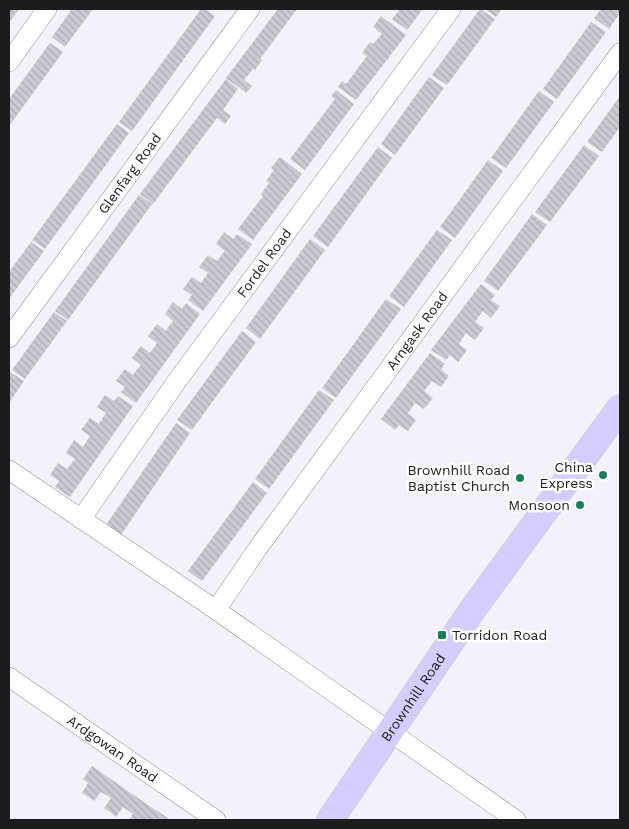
<svg xmlns="http://www.w3.org/2000/svg" width="629" height="829" viewBox="0 0 629 829" font-family="'Work Sans',sans-serif">
	<defs>
		<pattern id="building-back-hatch" width="6" height="6" patternUnits="userSpaceOnUse" patternTransform="scale(1.25)"><rect width="6" height="6" fill="#cbcad3"/><path d="M-1 5l2 2M0 0l6 6M5-1l2 2" fill="none" stroke="#aeadb5"/></pattern>
	</defs>
	<rect width="100%" height="100%" fill="#f3f1fb"/>
	<path fill="url(#building-back-hatch)" d="M 9,9 L 19,9 L 9,23 Z
		M 72,9 L 93,9 L 65,47 L 52,37 Z
		M 201,9 L 205,9 L 215,16 L 132,131 L 119,122 Z
		M 278,9 L 297,9 L 260,59 L 262,60 L 255,70 L 253,69 L 244,80 L 252,86 L 246,93 L 226,78 Z
		M 400,9 L 423,9 L 407,30 L 392,19 Z
		M 480,9 L 495,19 L 447,85 L 432,75 Z
		M 485,9 L 502,9 L 496,17 Z
		M 601,9 L 620,9 L 620,13 L 609,29 L 594,18 Z
		M 381,16 L 406,35 L 356,100 L 338,87 L 342,81 L 346,84 L 367,56 L 362,53 L 370,42 L 373,44 L 382,34 L 373,27 Z
		M 591,22 L 606,32 L 557,99 L 543,89 Z
		M 50,43 L 63,52 L 9,126 L 9,99 Z
		M 429,77 L 444,88 L 395,155 L 381,144 Z
		M 226,79 L 238,89 L 223,110 L 231,116 L 225,124 L 217,118 L 153,204 L 140,194 Z
		M 336,90 L 354,104 L 305,170 L 290,159 L 335,99 L 331,96 Z
		M 539,91 L 554,102 L 506,168 L 491,158 Z
		M 620,96 L 620,127 L 602,152 L 587,142 Z
		M 117,124 L 129,133 L 45,249 L 32,240 Z
		M 584,145 L 599,156 L 550,222 L 535,212 Z
		M 378,147 L 392,158 L 328,247 L 313,236 Z
		M 280,157 L 302,174 L 253,240 L 238,229 L 263,196 L 261,194 L 269,183 L 266,181 L 274,170 L 271,168 Z
		M 488,160 L 503,171 L 455,238 L 440,227 Z
		M 139,195 L 152,204 L 68,320 L 55,311 Z
		M 532,214 L 547,225 L 498,291 L 484,281 Z
		M 437,230 L 452,240 L 404,307 L 389,296 Z
		M 224,232 L 233,239 L 237,234 L 252,244 L 203,311 L 188,300 L 192,295 L 183,289 L 192,277 L 201,283 L 208,273 L 199,267 L 208,255 L 217,261 L 225,251 L 216,244 Z
		M 310,239 L 325,250 L 260,339 L 246,328 Z
		M 31,242 L 44,251 L 9,299 L 9,272 Z
		M 481,284 L 495,295 L 491,300 L 500,306 L 491,318 L 483,311 L 475,322 L 484,328 L 475,340 L 466,333 L 462,339 L 459,344 L 467,350 L 458,362 L 450,355 L 446,360 L 431,350 Z
		M 386,299 L 401,309 L 336,398 L 322,388 Z
		M 173,302 L 182,309 L 186,303 L 200,314 L 136,403 L 121,392 L 125,387 L 116,381 L 125,369 L 133,375 L 138,368 L 141,365 L 132,358 L 141,346 L 150,353 L 157,343 L 148,336 L 157,324 L 166,331 L 169,326 L 173,321 L 165,314 Z
		M 54,312 L 67,321 L 25,379 L 12,370 Z
		M 242,331 L 256,342 L 192,430 L 177,420 Z
		M 430,353 L 445,364 L 441,369 L 449,376 L 441,387 L 432,381 L 424,391 L 433,398 L 424,409 L 415,403 L 408,413 L 416,420 L 408,431 L 399,425 L 395,430 L 381,419 Z
		M 10,372 L 24,381 L 9,403 L 9,374 Z
		M 319,390 L 334,400 L 269,489 L 255,479 Z
		M 105,395 L 114,401 L 118,396 L 133,406 L 70,497 L 55,487 L 59,481 L 50,475 L 58,463 L 67,469 L 75,459 L 66,453 L 74,440 L 83,447 L 90,436 L 81,430 L 90,418 L 99,424 L 106,413 L 97,407 Z
		M 176,423 L 190,433 L 121,535 L 106,525 Z
		M 253,482 L 267,493 L 202,581 L 188,571 Z
		M 92,766 L 148,805 L 171,820 L 129,820 L 133,814 L 123,807 L 116,817 L 110,812 L 104,808 L 111,798 L 101,792 L 94,801 L 82,793 L 88,783 L 83,779 Z"/>
	<g fill="none" stroke-linecap="round" stroke-linejoin="round">
		<defs>
			<g id="minor">
				<path d="M 9,62 L 47,9"/>
				<path id="s1" d="M 9,338 L 250,9"/>
				<path d="M 9,470 L 216,610 L 516,820"/>
				<path id="s2" d="M 81,519 L 177,381 L 451,9"/>
				<path id="s3" d="M 216,610 L 258,548 L 620,53"/>
				<path id="s4" d="M 9,677 L 216,820"/>
			</g>
			<g id="highway">
				<path id="s5" d="M 330,820 L 473,609 L 620,408"/>
			</g>
		</defs>
		<use href="#minor" stroke="#908e97" stroke-width="20"/>
		<use href="#highway" stroke="#d2d2d2" stroke-width="28"/>
		<use href="#minor" stroke="#fff" stroke-width="19"/>
		<use href="#highway" stroke="#d7ccff" stroke-width="26"/>
	</g>
	<g fill="#17805b" stroke="#fff" stroke-width="2">
		<circle cx="603" cy="475" r="5"/>
		<circle cx="520" cy="478" r="5"/>
		<circle cx="580" cy="505" r="5"/>
		<rect x="437" y="630" width="10" height="10" rx="2.5"/>
	</g>
	<g text-anchor="middle" stroke-width="5" stroke-linejoin="round" paint-order="stroke">
		<g font-size="14" fill="#1c1c1f" stroke="#fff">
			<text dy="5" stroke="none"><textPath href="#s1" startOffset="204">Glenfarg Road</textPath></text>
			<text dy="5" stroke="none"><textPath href="#s2" startOffset="315">Fordel Road</textPath></text>
			<text dy="5" stroke="none"><textPath href="#s3" startOffset="344">Arngask Road</textPath></text>
			<text dy="5" stroke="none"><textPath href="#s5" startOffset="148">Brownhill Road</textPath></text>
			<text dy="5" stroke="none"><textPath href="#s4" startOffset="126">Ardgowan Road</textPath></text>
		</g>
		<g font-size="14" fill="#1c1c1f" stroke="#fff" text-anchor="end">
			<text x="593" y="472">China<tspan x="593" dy="16">Express</tspan></text>
			<text x="510" y="475">Brownhill Road<tspan x="510" dy="16">Baptist Church</tspan></text>
			<text x="570" y="510">Monsoon</text>
			<text x="452" y="640" text-anchor="start">Torridon Road</text>
		</g>
	</g>
	<rect width="629" height="829" fill="none" stroke="#1c1c1f" stroke-width="20"/>
</svg>
